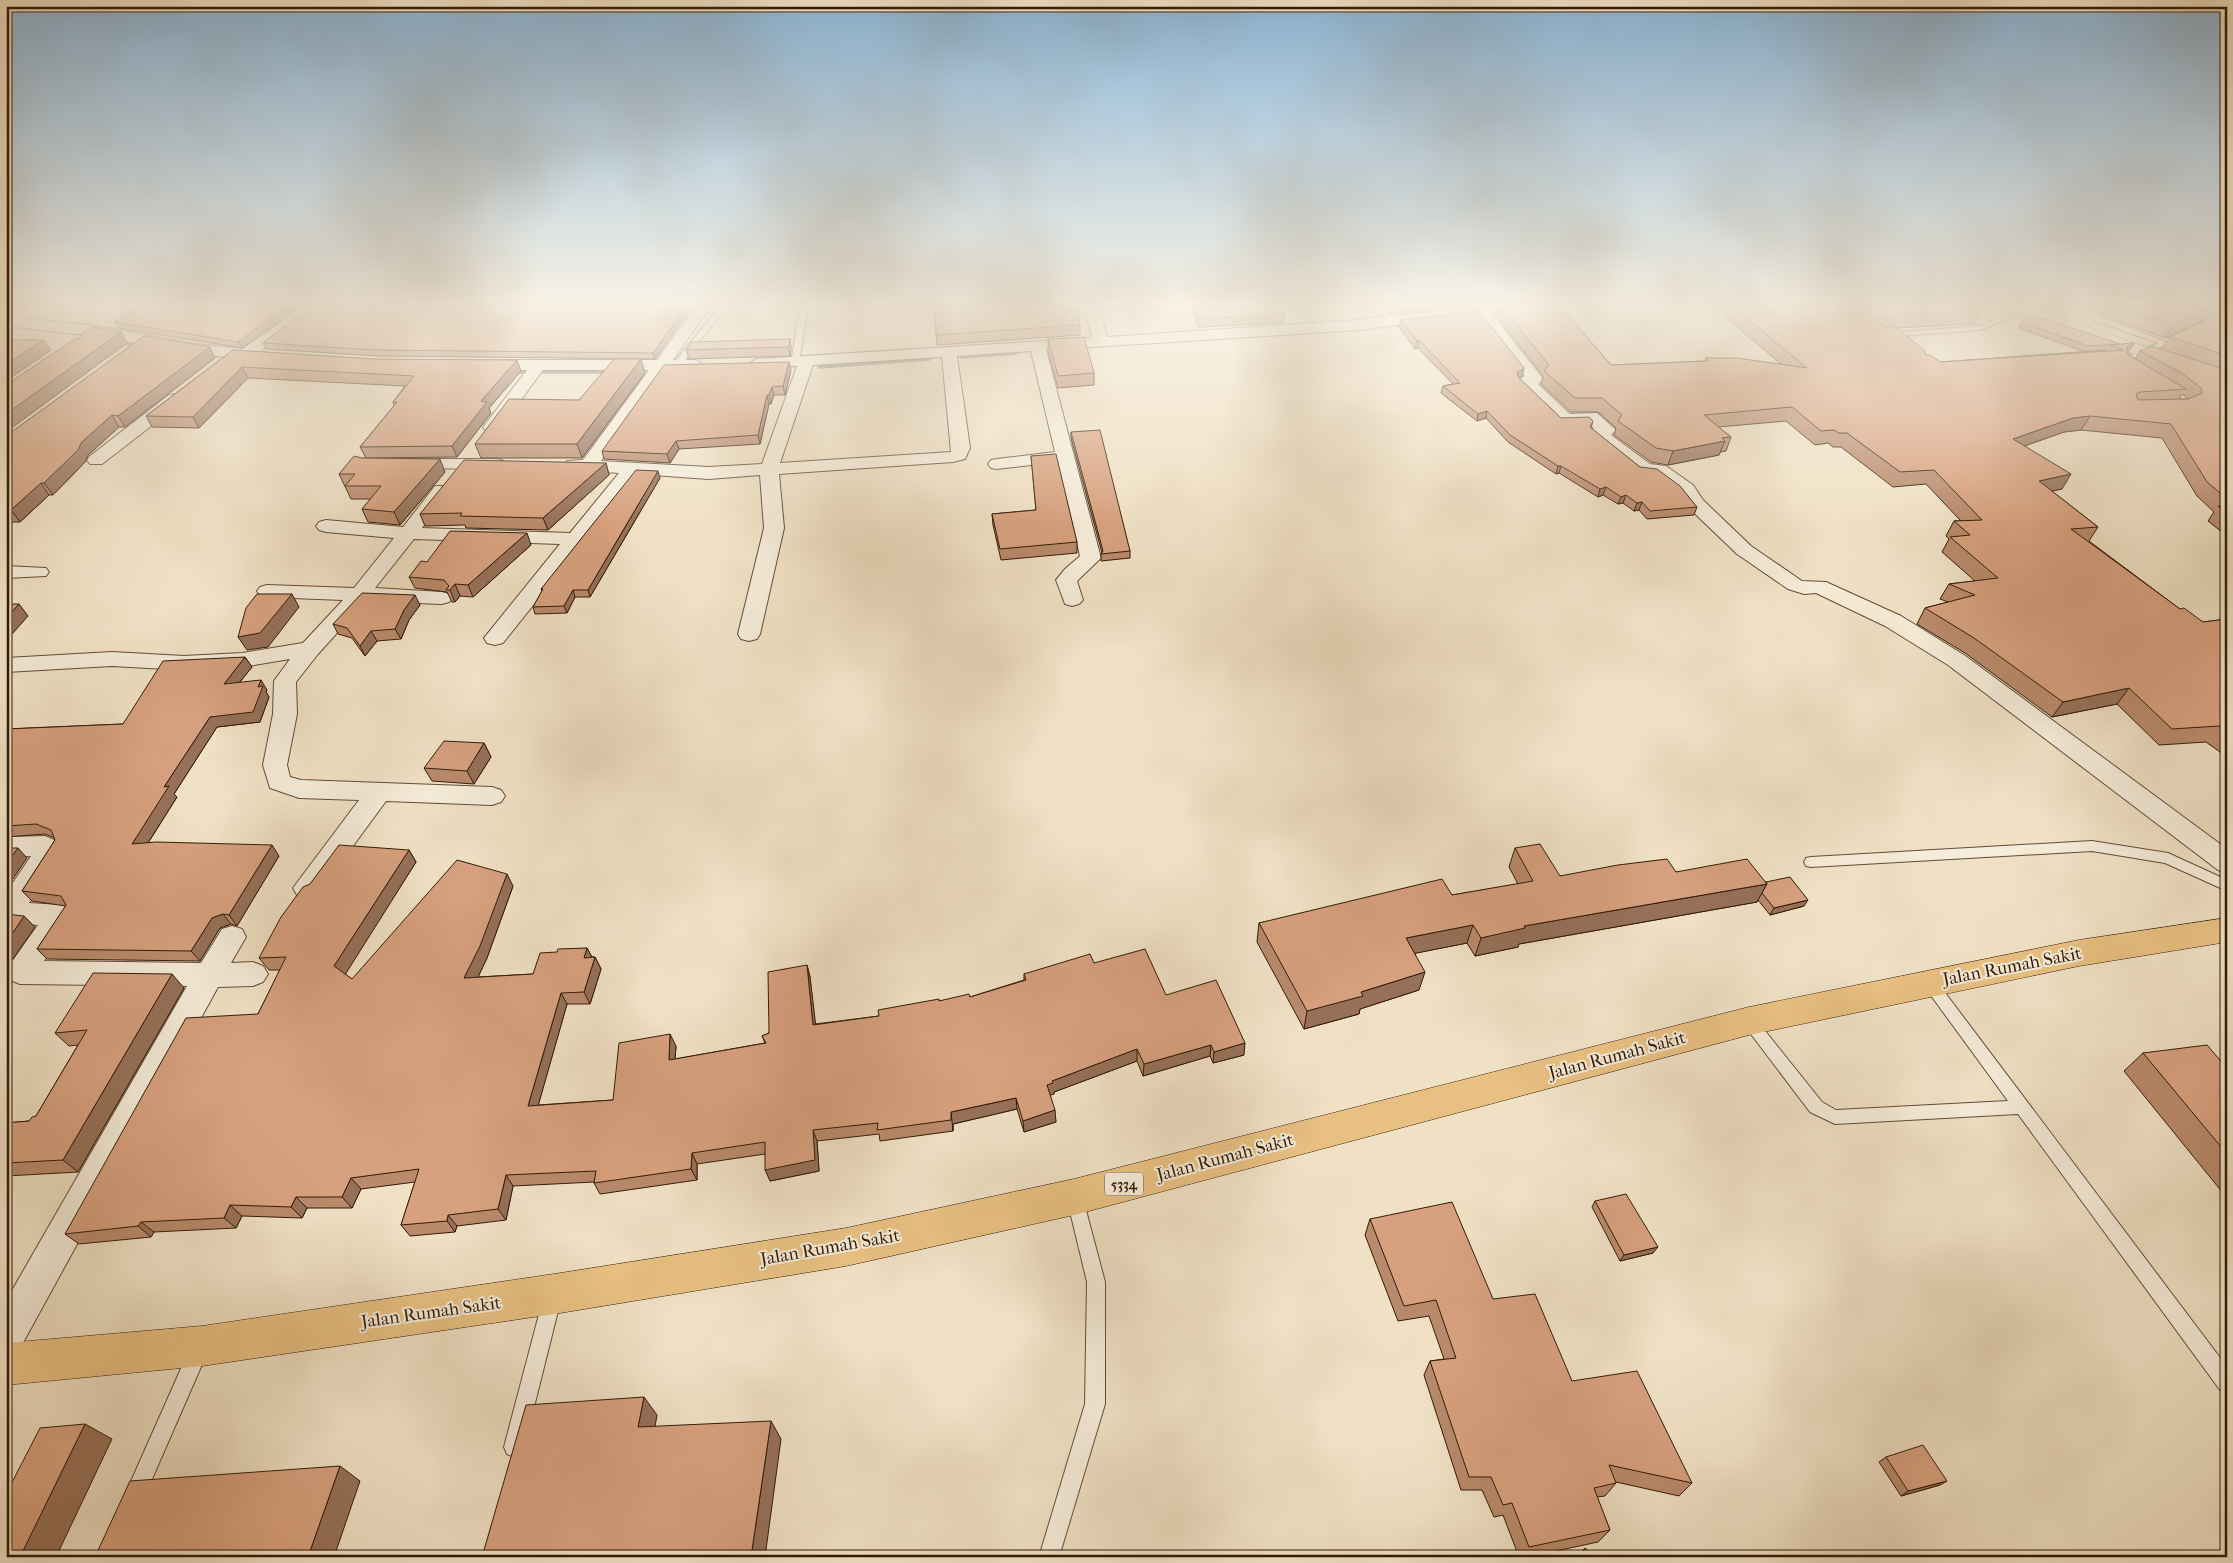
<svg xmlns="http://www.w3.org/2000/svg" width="2233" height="1563" viewBox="0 0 2233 1563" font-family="'IM FELL French Canon',serif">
	<rect width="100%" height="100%" fill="#f0e1c5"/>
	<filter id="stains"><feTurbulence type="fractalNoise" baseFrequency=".004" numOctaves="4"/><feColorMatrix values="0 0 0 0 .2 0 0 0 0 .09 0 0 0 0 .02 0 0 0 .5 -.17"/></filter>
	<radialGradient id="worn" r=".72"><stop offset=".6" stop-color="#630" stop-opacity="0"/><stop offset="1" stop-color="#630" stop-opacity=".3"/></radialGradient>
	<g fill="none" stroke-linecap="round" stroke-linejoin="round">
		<path stroke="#747a76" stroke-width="5.5" d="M 116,340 L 132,343
			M 962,356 L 1015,352
			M 820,366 L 929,358
			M 509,371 L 613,371"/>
		<defs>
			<path id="service" d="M 720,306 L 727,306 L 679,368 L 673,368 L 673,364 Z
				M 800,306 L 808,306 L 799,363 L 795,365 L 791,363 Z
				M 2071,306 L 2080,306 L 2104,318 L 2169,343 L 2132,361 L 2128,364 L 2131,367 L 2130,369 L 2124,369 L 2119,364 L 2126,357 L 2158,343 L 2098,322 Z
				M 2020,310 L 2027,312 L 1980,330 L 1887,337 L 1883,335 L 1887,333 L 1979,326 Z
				M 2092,841 L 2168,853 L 2227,880 L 2227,891 L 2165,863 L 2092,851 L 1811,867 L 1806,866 L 1804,862 L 1806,858 L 1811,857 Z
				M 1929,976 L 1934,978 L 2227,1367 L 2227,1392 L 2220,1390 L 2018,1114 L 1835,1124 L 1810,1112 L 1741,1021 L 1744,1017 L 1749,1015 L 1754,1017 L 1822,1102 L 1836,1110 L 2008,1101 L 1924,986 L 1922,982 L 1924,978 Z
				M 1075,1191 L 1081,1193 L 1083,1199 L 1105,1282 L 1105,1404 L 1059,1557 L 1039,1557 L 1085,1404 L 1087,1282 L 1067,1199 L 1069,1193 Z
				M 552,1290 L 558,1293 L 561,1299 L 524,1447 L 521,1454 L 514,1457 L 507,1454 L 504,1447 L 543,1299 L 546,1293 Z
				M 198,1344 L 205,1346 L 207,1353 L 142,1502 L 135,1505 L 128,1502 L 125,1495 L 128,1488 L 191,1346 Z"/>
			<path id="minor" d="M 304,306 L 321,306 L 261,351 L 269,353 L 271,356 L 263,361 L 196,354 L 95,336 L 6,326 L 6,316 L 95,326 L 196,344 L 243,349 Z
				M 696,306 L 711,306 L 673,360 L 696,360 L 704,365 L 696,370 L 666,370 L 601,461 L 709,467 L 762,464 L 797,366 L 750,367 L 748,364 L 756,359 L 1092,338 L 1084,306 L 1099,306 L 1107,337 L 1358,320 L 1478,306 L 1528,306 L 1521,310 L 1492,314 L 1544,380 L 1538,384 L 1570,414 L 1597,413 L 1616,430 L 1611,435 L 1650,464 L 1666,466 L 1693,485 L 1703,500 L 1751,546 L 1802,581 L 1826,582 L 1901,616 L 1964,655 L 2227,849 L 2227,873 L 2218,870 L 1948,665 L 1885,626 L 1816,593 L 1804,594 L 1788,589 L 1737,554 L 1689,508 L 1679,493 L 1655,475 L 1639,473 L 1589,433 L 1594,428 L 1587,423 L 1566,425 L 1560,424 L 1519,384 L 1517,381 L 1525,376 L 1478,316 L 1358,330 L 1046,350 L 1101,558 L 1077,581 L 1083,600 L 1079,604 L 1072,606 L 1065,604 L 1056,580 L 1065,569 L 1080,556 L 1058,462 L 997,469 L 991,468 L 988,464 L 991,460 L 997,459 L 1055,452 L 1031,351 L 957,356 L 970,448 L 965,459 L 953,462 L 779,474 L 784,528 L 760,634 L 757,639 L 749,641 L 741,639 L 738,634 L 764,528 L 760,475 L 709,479 L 638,474 L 503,643 L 495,645 L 487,643 L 484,638 L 560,544 L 414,539 L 375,588 L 442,592 L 449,594 L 453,598 L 449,602 L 442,604 L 366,601 L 318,654 L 296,682 L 297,714 L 287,765 L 290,777 L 301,780 L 492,787 L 501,790 L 505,796 L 501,802 L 492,805 L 386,801 L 317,895 L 307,898 L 297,895 L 293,888 L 359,800 L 299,798 L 270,788 L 263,765 L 273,714 L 274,681 L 290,659 L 242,667 L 184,670 L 112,666 L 6,672 L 6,658 L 112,652 L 184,656 L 242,653 L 303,643 L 343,600 L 267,597 L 260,595 L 257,591 L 260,587 L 267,585 L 354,588 L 394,538 L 326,532 L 319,530 L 316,526 L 319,522 L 326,520 L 403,527 L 435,486 L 449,486 L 451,490 L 422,528 L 570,533 L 619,473 L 573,470 L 567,469 L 564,465 L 567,461 L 583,460 L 649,370 L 543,370 L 498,431 L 486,431 L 483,427 L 527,370 L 486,370 L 478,365 L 486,360 L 657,360 ZM 942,357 L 951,452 L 780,463 L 813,365 Z
				M 175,394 L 181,395 L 183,399 L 181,403 L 102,464 L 90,464 L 87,460 L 90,456 L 169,395 Z
				M 408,459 L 496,459 L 502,460 L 505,464 L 502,468 L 496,469 L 402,468 L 399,464 L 402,460 Z
				M 6,566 L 46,568 L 49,572 L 46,576 L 6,578 Z
				M 45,836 L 59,842 L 63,849 L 29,903 L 60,905 L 70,908 L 74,916 L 44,961 L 201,963 L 222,929 L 232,926 L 242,929 L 246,937 L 231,963 L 253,962 L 263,966 L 268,974 L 263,982 L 253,986 L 218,987 L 19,1350 L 6,1355 L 6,1301 L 187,986 L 20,984 L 10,980 L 6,970 L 38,925 L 6,922 L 6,893 L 31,856 L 6,857 L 6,837 Z"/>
			<path id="tertiary" d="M 1999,306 L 2024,306 L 2227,374 L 2227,385 L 2001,309 Z"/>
			<path id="primary" d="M 2227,918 L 2227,942 L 2079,966 L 1749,1035 L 1074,1215 L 846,1266 L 554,1314 L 202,1366 L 6,1385 L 6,1343 L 202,1326 L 554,1274 L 846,1228 L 1074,1179 L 1749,1007 L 2079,940 Z"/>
		</defs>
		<use href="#service" stroke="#624c36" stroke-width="2"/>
		<use href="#minor" stroke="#624c36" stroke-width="2"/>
		<use href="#tertiary" stroke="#624c36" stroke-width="1"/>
		<use href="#primary" stroke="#321b07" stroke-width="1"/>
		<use href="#service" fill="#f5ecd9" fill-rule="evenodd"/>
		<use href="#minor" fill="#f5ecd9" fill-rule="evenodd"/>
		<use href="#tertiary" fill="#f5ecd9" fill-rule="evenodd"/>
		<use href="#primary" fill="#e8c082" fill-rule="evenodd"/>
	</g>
	<path fill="#b98a6c" stroke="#321b07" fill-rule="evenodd" d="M 6,306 L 33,306 L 24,311 L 6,309 Z
		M 145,306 L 300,306 L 242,348 L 118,328 L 114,322 Z
		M 312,306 L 693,306 L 655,359 L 379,356 L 266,349 L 263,343 Z
		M 934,306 L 1083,306 L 1083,309 L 1076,309 L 1080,325 L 1080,335 L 937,345 Z
		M 1100,306 L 1129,306 L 1101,308 Z
		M 1191,306 L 1278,306 L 1284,315 L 1283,323 L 1198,327 Z
		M 1384,306 L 1459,306 L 1390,314 Z
		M 1498,306 L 1560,306 L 1611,365 L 1705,361 L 1706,358 L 1781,364 L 1724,316 L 1727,306 L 1973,306 L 1980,311 L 1974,324 L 1896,328 L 1925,354 L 1940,362 L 2106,350 L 2085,352 L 2018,328 L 2021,322 L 2120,344 L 2127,354 L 2135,359 L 2140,351 L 2162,349 L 2170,337 L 2227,310 L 2227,536 L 2208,521 L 2214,512 L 2197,496 L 2162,438 L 2081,430 L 2064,432 L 2024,446 L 2062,489 L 2052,491 L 2098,527 L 2089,541 L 2180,609 L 2203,622 L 2227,619 L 2227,757 L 2206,742 L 2159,745 L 2117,704 L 2052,717 L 1965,653 L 1917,624 L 1925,608 L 1948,602 L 1940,599 L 1949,584 L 1975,581 L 1942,552 L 1949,539 L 1946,536 L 1954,521 L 1961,521 L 1926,484 L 1893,487 L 1841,447 L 1833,447 L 1828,443 L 1815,445 L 1786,421 L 1718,427 L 1731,437 L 1726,451 L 1720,452 L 1719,455 L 1668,465 L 1651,462 L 1614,435 L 1616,428 L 1598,412 L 1571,412 L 1541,384 L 1543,376 L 1496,315 ZM 2182,394 L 2189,399 L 2179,399 Z
		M 2085,306 L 2223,306 L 2219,313 L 2165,338 L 2105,316 Z
		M 1401,320 L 1522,376 L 1519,378 L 1561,418 L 1593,421 L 1591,428 L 1640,467 L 1697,507 L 1694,515 L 1647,519 L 1639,510 L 1634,511 L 1623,503 L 1618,504 L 1603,495 L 1598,497 L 1559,473 L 1556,474 L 1508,442 L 1486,418 L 1477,421 L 1441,393 L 1443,386 L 1453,384 L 1418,348 L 1415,349 L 1399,327 Z
		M 790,339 L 791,348 L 790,356 L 689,359 L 686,350 Z
		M 1048,339 L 1094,373 L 1094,385 L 1058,388 L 1048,351 Z
		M 233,350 L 521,371 L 489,408 L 491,413 L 457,457 L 366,458 L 360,447 L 394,406 L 393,402 L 405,386 L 248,378 L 199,428 L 152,427 L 146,416 Z
		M 215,358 L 125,427 L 119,427 L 88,455 L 86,461 L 53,495 L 49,495 L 20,522 L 6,522 L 6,436 Z
		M 791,370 L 785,395 L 774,395 L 771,404 L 769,404 L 760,444 L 679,449 L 670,463 L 604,459 L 602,451 Z
		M 645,373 L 582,458 L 481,458 L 475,444 Z
		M 1071,432 L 1130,551 L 1130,558 L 1101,561 L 1101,554 L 1102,553 L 1071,438 Z
		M 1031,456 L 1077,542 L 1077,553 L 1001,560 L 993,525 L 992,514 L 1036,510 Z
		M 362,458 L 445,472 L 400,525 L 368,522 L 362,509 L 371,499 L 351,499 L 339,474 Z
		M 606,463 L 609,475 L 548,530 L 466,528 L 465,525 L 425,526 L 420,514 Z
		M 660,478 L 590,597 L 575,597 L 567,613 L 535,614 L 533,607 L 542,591 L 541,589 Z
		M 531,545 L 473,597 L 460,596 L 455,602 L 452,602 L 447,592 L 415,588 L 409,577 L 427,562 Z
		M 420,605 L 409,620 L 401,639 L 377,641 L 365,656 L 352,638 L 338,634 L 333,624 Z
		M 245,657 L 252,667 L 240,682 L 267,690 L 266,692 L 269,697 L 260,722 L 217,727 L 174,794 L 177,797 L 148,843 L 279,856 L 237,926 L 231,924 L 220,928 L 200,961 L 47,959 L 37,949 L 66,906 L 32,901 L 22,891 L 55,840 L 55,838 L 45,834 L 6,837 L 6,729 L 123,724 Z
		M 484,743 L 491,757 L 474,784 L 432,781 L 424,768 Z
		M 1515,848 L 1560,876 L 1676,872 L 1766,882 L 1804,906 L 1770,915 L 1758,900 L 1757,902 L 1519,944 L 1518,947 L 1475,956 L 1467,943 L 1415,953 L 1419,990 L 1360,1009 L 1359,1014 L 1304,1029 L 1257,942 L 1259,923 L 1452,895 L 1518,884 L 1509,867 Z
		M 409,850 L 416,862 L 345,974 L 352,979 L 513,886 L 487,958 L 478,977 L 533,974 L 557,952 L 587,948 L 592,957 L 595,957 L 601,969 L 590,1004 L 567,1004 L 538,1105 L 613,1100 L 676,1046 L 675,1059 L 765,1043 L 762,1036 L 769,1033 L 807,965 L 810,977 L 815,1024 L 879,1016 L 939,1001 L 970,997 L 1024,980 L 1024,974 L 1094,963 L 1166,995 L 1244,1055 L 1213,1063 L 1210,1056 L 1143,1076 L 1137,1061 L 1054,1092 L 1054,1094 L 1050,1095 L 1056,1122 L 1024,1132 L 1017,1109 L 953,1124 L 953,1131 L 880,1141 L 879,1134 L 817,1141 L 819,1171 L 770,1181 L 765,1154 L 697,1164 L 697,1180 L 600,1194 L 594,1183 L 594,1182 L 513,1186 L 506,1220 L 457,1226 L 455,1232 L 410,1236 L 401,1225 L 415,1182 L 361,1189 L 352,1208 L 307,1208 L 302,1218 L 242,1216 L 236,1228 L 154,1232 L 151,1237 L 79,1244 L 65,1234 L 258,1014 L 280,970 L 269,970 L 259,958 Z
		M 184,988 L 78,1172 L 6,1176 L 6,1123 L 29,1121 L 36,1116 L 78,1045 L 69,1046 L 55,1033 Z
		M 2143,1053 L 2227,1066 L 2227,1198 L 2124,1071 Z
		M 1595,1201 L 1653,1253 L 1620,1261 L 1592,1207 Z
		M 1370,1219 L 1493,1299 L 1572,1381 L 1692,1483 L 1679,1496 L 1616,1482 L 1616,1483 L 1605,1496 L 1597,1497 L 1610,1530 L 1598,1542 L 1528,1557 L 1519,1557 L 1503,1515 L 1494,1517 L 1482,1490 L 1461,1490 L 1424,1375 L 1430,1361 L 1444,1359 L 1429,1316 L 1398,1321 L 1365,1235 Z
		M 1886,1457 L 1940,1485 L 1901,1496 L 1879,1462 Z
		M 1585,1548 L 1595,1557 L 1577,1557 Z"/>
	<path fill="#967058" stroke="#321b07" d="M 21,306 L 33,306 L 24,311 Z
		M 288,306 L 300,306 L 242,348 L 238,342 Z
		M 687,306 L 693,306 L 655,359 L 653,353 Z
		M 1391,306 L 1459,306 L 1390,314 Z
		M 2214,306 L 2223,306 L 2219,313 L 2165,338 L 2173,325 Z
		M 121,332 L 127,343 L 6,432 L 6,414 Z
		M 790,339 L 791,348 L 790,356 L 788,347 Z
		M 44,340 L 51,350 L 6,381 L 6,364 Z
		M 1417,341 L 1420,341 L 1418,348 L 1415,349 Z
		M 2134,343 L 2126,356 L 2127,347 Z
		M 210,347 L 215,358 L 125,427 L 118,416 Z
		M 641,359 L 645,373 L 582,458 L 577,444 Z
		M 517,360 L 521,371 L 489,408 L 491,413 L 457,457 L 452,446 L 481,401 Z
		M 789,362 L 791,370 L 785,395 L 783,386 Z
		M 242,367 L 248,378 L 199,428 L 193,417 Z
		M 1524,368 L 1522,376 L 1515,381 L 1517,373 Z
		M 772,387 L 774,395 L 771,404 L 769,395 Z
		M 767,395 L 769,404 L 760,444 L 758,435 Z
		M 1487,411 L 1486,418 L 1477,421 L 1478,414 Z
		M 112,415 L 119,427 L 88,455 L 86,461 L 53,495 L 44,483 L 81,443 Z
		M 2090,416 L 2081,430 L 2064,432 L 2005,453 L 2013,439 L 2073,418 Z
		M 676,441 L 679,449 L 670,463 L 667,454 Z
		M 1725,441 L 1719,455 L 1668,465 L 1673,451 Z
		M 440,459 L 445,472 L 400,525 L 394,512 Z
		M 606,463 L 609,475 L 548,530 L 543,518 Z
		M 1558,466 L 1561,466 L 1559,473 L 1556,474 Z
		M 658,471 L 660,478 L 590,597 L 588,590 Z
		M 2071,474 L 2062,489 L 2030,495 L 2039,481 Z
		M 41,483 L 49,495 L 20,522 L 11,510 Z
		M 1606,487 L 1603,495 L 1598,497 L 1600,489 Z
		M 1626,495 L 1623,503 L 1618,504 L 1621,497 Z
		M 1642,502 L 1639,510 L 1634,511 L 1637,503 Z
		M 527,533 L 531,545 L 473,597 L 468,585 Z
		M 455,584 L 460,596 L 455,602 L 450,590 Z
		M 573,590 L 575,597 L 567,613 L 564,606 Z
		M 292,594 L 299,607 L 268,647 L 247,650 L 238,637 Z
		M 415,595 L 420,605 L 409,620 L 401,639 L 395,629 L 404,610 Z
		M 19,604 L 28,616 L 6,641 L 6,618 Z
		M 371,631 L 377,641 L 365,656 L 360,646 Z
		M 245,657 L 252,667 L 230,694 L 224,684 Z
		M 261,680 L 267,690 L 266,692 L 269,697 L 260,722 L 217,727 L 174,794 L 177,797 L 141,854 L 132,844 L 164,787 L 210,717 L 258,687 Z
		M 2129,688 L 2117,704 L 2052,717 L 2063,702 Z
		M 484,743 L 491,757 L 474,784 L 467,771 Z
		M 272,845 L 279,856 L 237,926 L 229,915 Z
		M 18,848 L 27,858 L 6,889 L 6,864 Z
		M 409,850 L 416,862 L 343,978 L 334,966 Z
		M 507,874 L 513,886 L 487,958 L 472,990 L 464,978 Z
		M 1767,884 L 1757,902 L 1519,944 L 1518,947 L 1475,956 L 1481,938 L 1524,926 Z
		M 1808,900 L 1804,906 L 1770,915 L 1774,908 Z
		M 223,914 L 231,924 L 220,928 L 200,961 L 191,951 L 212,918 Z
		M 24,916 L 35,927 L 6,969 L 6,943 Z
		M 1473,925 L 1467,943 L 1402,956 L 1406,938 Z
		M 587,948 L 593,959 L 584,958 Z
		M 595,957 L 601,969 L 590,1004 L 584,992 Z
		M 807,965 L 810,977 L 817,1036 L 813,1025 Z
		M 1425,972 L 1419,990 L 1360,1009 L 1359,1014 L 1304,1029 L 1307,1011 L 1361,992 Z
		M 172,974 L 184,988 L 78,1172 L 63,1160 Z
		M 561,993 L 567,1004 L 535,1117 L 528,1106 Z
		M 670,1034 L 676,1046 L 674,1071 L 669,1060 Z
		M 1245,1043 L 1244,1055 L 1213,1063 L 1214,1052 Z
		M 1211,1045 L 1210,1056 L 1143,1076 L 1144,1064 Z
		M 1137,1049 L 1137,1061 L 1054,1092 L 1054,1094 L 1048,1096 L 1047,1085 L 1052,1081 Z
		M 1016,1098 L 1017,1109 L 953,1124 L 953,1131 L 951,1112 Z
		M 1055,1110 L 1056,1122 L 1024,1132 L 1023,1121 Z
		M 813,1130 L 817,1141 L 819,1171 L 770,1181 L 765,1170 Z
		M 692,1153 L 697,1164 L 697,1180 L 691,1169 Z
		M 506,1175 L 513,1186 L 506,1220 L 498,1209 Z
		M 351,1178 L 361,1189 L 352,1208 L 342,1197 Z
		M 296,1197 L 307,1208 L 302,1218 L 291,1207 Z
		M 230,1205 L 242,1216 L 236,1228 L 224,1218 Z
		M 448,1215 L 457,1226 L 455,1232 L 447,1221 Z
		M 141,1222 L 154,1232 L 151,1237 L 138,1226 Z
		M 1658,1247 L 1653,1253 L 1620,1261 L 1624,1255 Z
		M 644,1397 L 657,1415 L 652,1444 L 638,1427 Z
		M 771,1421 L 781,1439 L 765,1557 L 751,1557 Z
		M 85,1424 L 112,1439 L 56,1557 L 20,1557 Z
		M 340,1466 L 360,1481 L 334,1557 L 308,1557 Z
		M 1947,1481 L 1940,1485 L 1901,1496 L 1908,1491 Z"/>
	<path fill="#d7a07e" stroke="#321b07" d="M 145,306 L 288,306 L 238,342 L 114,322 Z
		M 312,306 L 687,306 L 653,353 L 376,350 L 263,343 Z
		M 935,306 L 1075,306 L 1080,325 L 936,335 Z
		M 1194,306 L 1278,306 L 1284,315 L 1198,319 Z
		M 1501,306 L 1560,306 L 1611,365 L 1709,361 L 1706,358 L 1737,358 L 1807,368 L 1732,306 L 1868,306 L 1872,310 L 1872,306 L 1973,306 L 1980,311 L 1881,317 L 1885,319 L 1880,324 L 1886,327 L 1894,326 L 1925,351 L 1925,354 L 1932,356 L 1940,362 L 2124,350 L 2109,345 L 2134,343 L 2127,347 L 2127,354 L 2186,389 L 2140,392 L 2136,394 L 2138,400 L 2188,399 L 2202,393 L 2201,388 L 2183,374 L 2140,351 L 2151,346 L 2227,370 L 2227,499 L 2207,482 L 2171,424 L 2090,416 L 2073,418 L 2013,439 L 2071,474 L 2039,481 L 2098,527 L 2071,529 L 2180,609 L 2184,608 L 2203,622 L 2227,619 L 2227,732 L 2219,726 L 2172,729 L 2129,688 L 2063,702 L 1974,638 L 1925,608 L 1975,595 L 1949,584 L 1998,578 L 1950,537 L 1970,535 L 1954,521 L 1982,520 L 1934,470 L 1900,472 L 1847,433 L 1839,433 L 1834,430 L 1821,431 L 1792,407 L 1704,415 L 1731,437 L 1722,438 L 1725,441 L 1673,451 L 1656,448 L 1618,421 L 1622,415 L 1602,398 L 1575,398 L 1544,371 L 1549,365 Z
		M 2120,306 L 2214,306 L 2173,325 Z
		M 2227,310 L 2227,356 L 2170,337 Z
		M 1479,311 L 1524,368 L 1517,373 L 1519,378 L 1561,418 L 1589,417 L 1593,421 L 1590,427 L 1640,467 L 1657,469 L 1680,486 L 1697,507 L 1650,511 L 1642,502 L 1637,503 L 1626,495 L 1621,497 L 1606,487 L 1600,489 L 1561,466 L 1558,466 L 1510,435 L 1487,411 L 1478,414 L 1443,386 L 1460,383 L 1420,341 L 1417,341 L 1401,320 Z
		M 2035,316 L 2120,344 L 2088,346 L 2021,322 Z
		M 92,327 L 121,332 L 6,414 L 6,385 L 75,339 L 80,339 L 80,335 Z
		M 144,336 L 210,347 L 118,416 L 112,415 L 81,443 L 78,450 L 44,483 L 41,483 L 11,510 L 6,510 L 6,436 Z
		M 1084,337 L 1094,373 L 1058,376 L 1048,339 Z
		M 790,339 L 788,347 L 686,350 L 692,342 Z
		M 6,340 L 44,340 L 6,364 Z
		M 233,350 L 374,359 L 517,360 L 481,401 L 487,402 L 452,446 L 360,447 L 397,402 L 393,402 L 414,376 L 242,367 L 193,417 L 146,416 Z
		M 614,359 L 641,359 L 577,444 L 475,444 L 509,399 L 579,400 Z
		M 789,362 L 783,386 L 772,387 L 769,395 L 767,395 L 758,435 L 676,441 L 667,454 L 602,451 L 664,365 Z
		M 1100,430 L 1130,551 L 1101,554 L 1103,551 L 1071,432 Z
		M 1056,454 L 1077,542 L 1000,549 L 992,514 L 1036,510 L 1031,456 Z
		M 354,456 L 362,458 L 440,459 L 394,512 L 362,509 L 381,486 L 345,486 L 355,474 L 339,474 Z
		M 464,460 L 606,463 L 543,518 L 460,516 L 462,513 L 420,514 Z
		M 636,470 L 658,471 L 588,590 L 573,590 L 564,606 L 533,607 L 543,589 L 541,589 Z
		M 2218,506 L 2227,506 L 2227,513 Z
		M 450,531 L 527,533 L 468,585 L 455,584 L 450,590 L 446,590 L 449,586 L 444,580 L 409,577 L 421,561 L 427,562 Z
		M 362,593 L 415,595 L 404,610 L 395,629 L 371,631 L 360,646 L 347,628 L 333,624 Z
		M 257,594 L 292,594 L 260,633 L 238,637 L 246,608 Z
		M 6,604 L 19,604 L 6,618 Z
		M 245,657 L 224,684 L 261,680 L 258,687 L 263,686 L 253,712 L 210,717 L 164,787 L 169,786 L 132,844 L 156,842 L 272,845 L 229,915 L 223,914 L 212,918 L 191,951 L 37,949 L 66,905 L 61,896 L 22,891 L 55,840 L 51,830 L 36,824 L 6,826 L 6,729 L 123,724 L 163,661 Z
		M 444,741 L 484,743 L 467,771 L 424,768 Z
		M 1540,844 L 1560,876 L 1618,865 L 1667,859 L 1676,872 L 1747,859 L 1767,884 L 1524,926 L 1525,928 L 1481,938 L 1473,925 L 1406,938 L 1425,972 L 1361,992 L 1363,996 L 1307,1011 L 1259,923 L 1442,879 L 1452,895 L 1533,881 L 1515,848 Z
		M 339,845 L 409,850 L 334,966 L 352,979 L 457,860 L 507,874 L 480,946 L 464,978 L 533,974 L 540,953 L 557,952 L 558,949 L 587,948 L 584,958 L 595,957 L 584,992 L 561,993 L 528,1106 L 613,1100 L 619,1043 L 670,1034 L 669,1060 L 766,1043 L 762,1036 L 769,1033 L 768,972 L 807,965 L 813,1025 L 879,1016 L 878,1010 L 939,999 L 939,1001 L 969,994 L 970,997 L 1026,980 L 1024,974 L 1090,954 L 1094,963 L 1145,949 L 1166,995 L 1216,980 L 1245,1043 L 1214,1052 L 1211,1045 L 1144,1064 L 1137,1049 L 1052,1081 L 1053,1083 L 1047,1085 L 1055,1110 L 1023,1121 L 1016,1098 L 951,1112 L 951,1120 L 877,1130 L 878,1123 L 813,1130 L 815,1160 L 765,1170 L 765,1142 L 692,1153 L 691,1169 L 594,1183 L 596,1171 L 506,1175 L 498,1209 L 448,1215 L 447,1221 L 401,1225 L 419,1169 L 351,1178 L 342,1197 L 296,1197 L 291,1207 L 230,1205 L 224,1218 L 141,1222 L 138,1226 L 65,1234 L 186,1018 L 258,1014 L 286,957 L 259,958 L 281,917 L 303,887 L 310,884 Z
		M 6,848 L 18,848 L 6,864 Z
		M 1790,877 L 1808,900 L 1774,908 L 1762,893 L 1767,884 L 1766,882 Z
		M 6,914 L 24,916 L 6,943 Z
		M 93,973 L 172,974 L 63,1160 L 6,1163 L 6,1123 L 29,1121 L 32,1117 L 36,1116 L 87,1030 L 55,1033 Z
		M 2207,1045 L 2225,1066 L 2227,1066 L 2227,1154 L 2143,1053 Z
		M 1626,1194 L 1658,1247 L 1624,1255 L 1595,1201 Z
		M 1452,1202 L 1493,1299 L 1535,1294 L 1572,1381 L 1637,1371 L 1692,1483 L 1609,1465 L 1616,1483 L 1594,1488 L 1610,1530 L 1529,1547 L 1512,1503 L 1503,1505 L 1491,1477 L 1469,1477 L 1430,1361 L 1456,1358 L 1436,1300 L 1404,1306 L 1370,1219 Z
		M 644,1397 L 638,1427 L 771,1421 L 751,1557 L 482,1557 L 526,1405 Z
		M 85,1424 L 20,1557 L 6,1557 L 6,1494 L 40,1428 Z
		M 1923,1445 L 1947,1481 L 1908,1491 L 1886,1457 Z
		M 340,1466 L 308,1557 L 95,1557 L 130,1481 Z
		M 1585,1548 L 1595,1557 L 1580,1557 Z"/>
	<linearGradient id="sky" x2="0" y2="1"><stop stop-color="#8bb6d8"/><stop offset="0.58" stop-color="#f8f2e5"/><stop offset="1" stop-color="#f8f2e5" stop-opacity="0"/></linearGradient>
	<rect width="2233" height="525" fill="url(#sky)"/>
	<g text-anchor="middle" stroke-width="4" stroke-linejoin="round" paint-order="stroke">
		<rect fill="#f5ecd9" stroke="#6c5a46" stroke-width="1" x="1105" y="1172.5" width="38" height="23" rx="4"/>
		<g font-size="14" font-weight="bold" fill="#321b07">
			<text x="1124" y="1189">5334</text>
		</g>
		<g font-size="18" fill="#321b07" stroke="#f5ecd9">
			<text transform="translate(2012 966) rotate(-11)" y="6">Jalan Rumah Sakit</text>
			<text transform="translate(1617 1055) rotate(-15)" y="6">Jalan Rumah Sakit</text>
			<text transform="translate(1225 1157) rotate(-15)" y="6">Jalan Rumah Sakit</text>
			<text transform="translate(830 1247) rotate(-10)" y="6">Jalan Rumah Sakit</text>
			<text transform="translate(431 1312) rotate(-8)" y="6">Jalan Rumah Sakit</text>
		</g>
	</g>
	<rect width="2233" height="1563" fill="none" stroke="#f0e1c5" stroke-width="25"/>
	<rect x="8" y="8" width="2218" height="1548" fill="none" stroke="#321b07" stroke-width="2.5"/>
	<rect x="12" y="12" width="2208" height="1538" fill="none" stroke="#321b07"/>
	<rect width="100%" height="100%" filter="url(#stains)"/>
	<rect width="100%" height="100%" fill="url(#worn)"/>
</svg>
